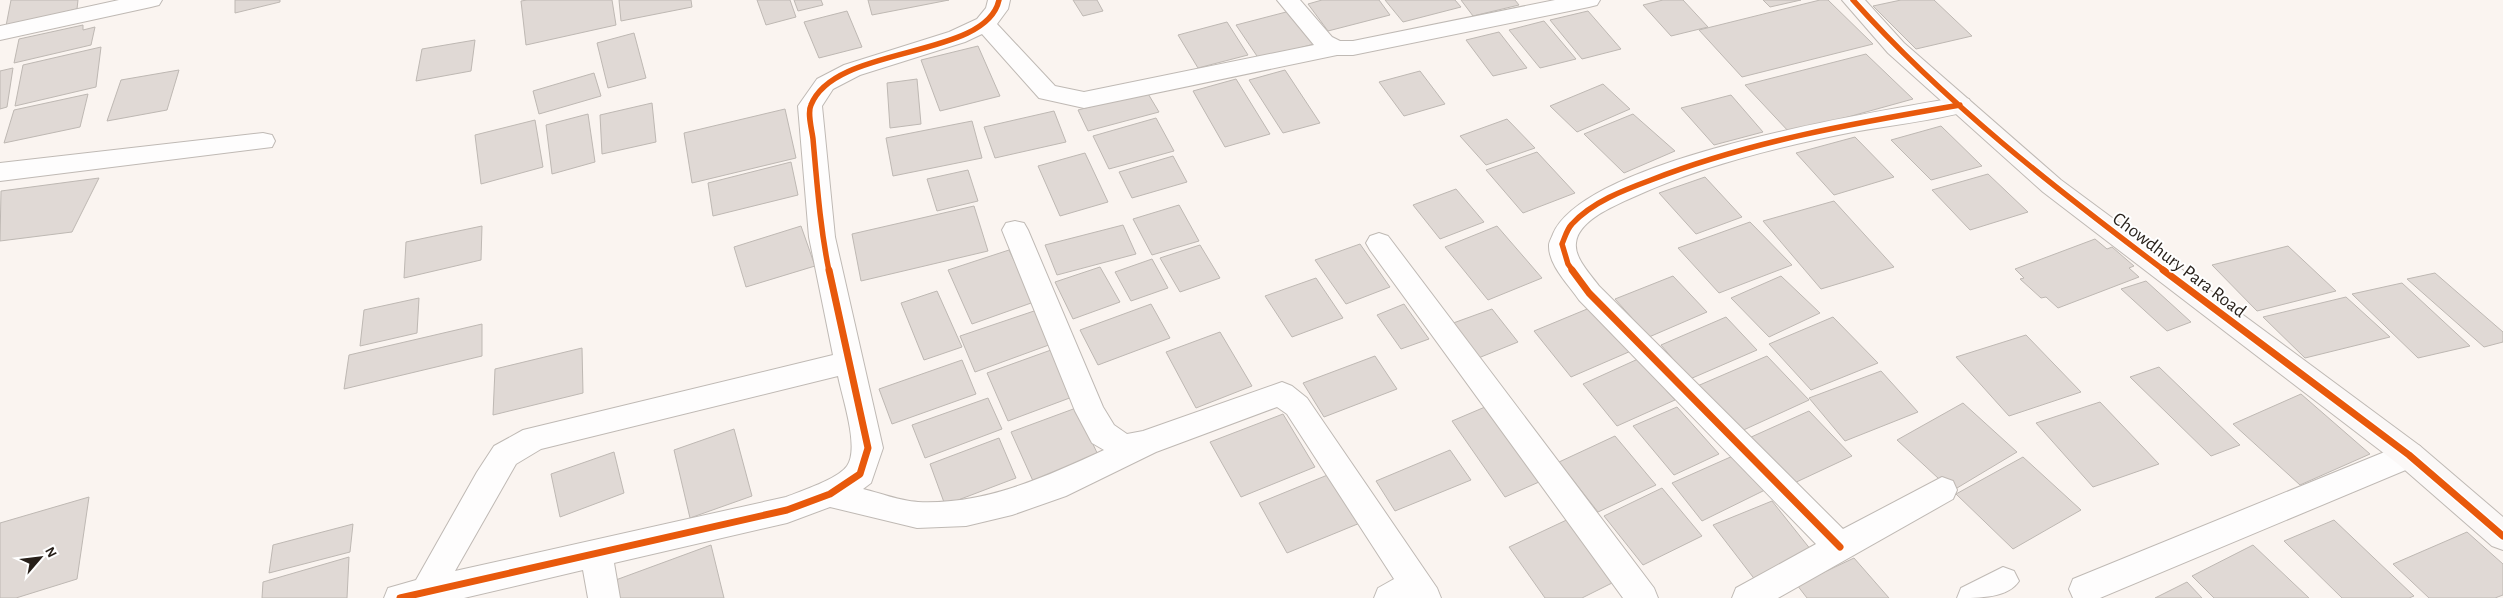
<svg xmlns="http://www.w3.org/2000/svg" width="2503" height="598" viewBox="0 0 2503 598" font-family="'Alegreya Sans',sans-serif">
	<rect width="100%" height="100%" fill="#faf4f0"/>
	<path fill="#e0d9d5" stroke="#beb8b3" d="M 11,0 L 78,0 L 77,9 L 6,26 Z
		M 235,0 L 280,0 L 280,2 L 235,13 Z
		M 527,0 L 612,0 L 616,25 L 526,45 L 521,1 Z
		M 619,0 L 691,0 L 692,7 L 621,21 Z
		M 757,0 L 790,0 L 796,17 L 766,25 Z
		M 794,0 L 821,0 L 823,5 L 798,11 Z
		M 868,0 L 949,0 L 872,15 Z
		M 1073,0 L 1097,0 L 1103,11 L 1083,16 Z
		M 1322,0 L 1379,0 L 1390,15 L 1328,31 L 1308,4 Z
		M 1385,0 L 1455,0 L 1461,7 L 1403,22 Z
		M 1461,0 L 1515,0 L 1519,5 L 1473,16 Z
		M 1663,0 L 1683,0 L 1708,27 L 1671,36 L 1643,5 Z
		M 1763,0 L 1801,0 L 1770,7 Z
		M 1820,0 L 1828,0 L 1873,44 L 1742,77 L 1699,30 Z
		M 1901,0 L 1934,0 L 1972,36 L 1916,49 L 1873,6 Z
		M 847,11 L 862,47 L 819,58 L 804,22 Z
		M 1290,11 L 1314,44 L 1259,59 L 1236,25 Z
		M 1588,11 L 1621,49 L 1582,59 L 1550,20 Z
		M 1544,21 L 1576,59 L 1540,68 L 1509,30 Z
		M 1227,22 L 1248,55 L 1198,68 L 1178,35 Z
		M 83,25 L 83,30 L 95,27 L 91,45 L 14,63 L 19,39 Z
		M 1499,32 L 1527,68 L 1493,76 L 1466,40 Z
		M 634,33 L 646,78 L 608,88 L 597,43 Z
		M 475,40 L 471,71 L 416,81 L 422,49 Z
		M 978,46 L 1000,96 L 940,111 L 921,60 Z
		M 101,47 L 96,87 L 15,106 L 23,65 Z
		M 1866,54 L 1913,99 L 1790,133 L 1745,85 Z
		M 13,68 L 7,107 L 0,109 L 0,71 Z
		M 179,70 L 167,110 L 107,121 L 121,80 Z
		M 1285,70 L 1320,123 L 1283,133 L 1249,80 Z
		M 1420,71 L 1445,104 L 1404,116 L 1379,82 Z
		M 594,73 L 601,96 L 539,114 L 533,91 Z
		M 917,79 L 921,124 L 890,128 L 887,83 Z
		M 1236,79 L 1270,134 L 1225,147 L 1193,91 Z
		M 1603,84 L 1630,109 L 1577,132 L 1550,106 Z
		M 1147,92 L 1159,112 L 1088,131 L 1078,110 Z
		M 88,94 L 80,127 L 4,143 L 14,110 Z
		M 1731,95 L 1763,132 L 1714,145 L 1681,108 Z
		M 652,103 L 656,142 L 602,154 L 600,115 Z
		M 785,109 L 796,158 L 692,183 L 684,133 Z
		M 1054,111 L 1066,142 L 995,158 L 984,127 Z
		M 588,114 L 595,162 L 552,174 L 546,125 Z
		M 1633,114 L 1675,151 L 1624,173 L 1584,134 Z
		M 1156,118 L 1174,151 L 1109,169 L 1093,136 Z
		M 1507,119 L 1535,148 L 1486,165 L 1460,136 Z
		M 535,120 L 543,167 L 481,184 L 475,135 Z
		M 972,121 L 982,158 L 893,176 L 886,138 Z
		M 1941,126 L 1982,166 L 1931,180 L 1891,140 Z
		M 1855,137 L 1894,177 L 1834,195 L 1796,153 Z
		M 1537,152 L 1575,193 L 1523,213 L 1486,170 Z
		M 1085,153 L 1108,202 L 1060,216 L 1038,166 Z
		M 1173,156 L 1187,182 L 1132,198 L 1119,172 Z
		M 791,162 L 798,195 L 713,216 L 708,183 Z
		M 968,170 L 978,201 L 937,211 L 927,179 Z
		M 1988,174 L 2028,212 L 1970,230 L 1932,190 Z
		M 1705,177 L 1742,217 L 1696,234 L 1659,193 Z
		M 99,178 L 72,232 L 0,241 L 1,191 Z
		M 1456,189 L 1484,222 L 1440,239 L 1413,205 Z
		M 1834,201 L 1894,267 L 1821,289 L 1763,221 Z
		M 1179,205 L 1199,241 L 1152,255 L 1133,219 Z
		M 974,206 L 988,251 L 861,281 L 852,234 Z
		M 1750,222 L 1792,265 L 1719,293 L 1678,248 Z
		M 1123,225 L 1136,254 L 1057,275 L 1045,245 Z
		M 482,226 L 481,260 L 404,278 L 406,242 Z
		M 801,226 L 815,266 L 746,287 L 734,247 Z
		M 1497,226 L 1542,278 L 1488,300 L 1445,247 Z
		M 2095,239 L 2107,249 L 2112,247 L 2134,266 L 2129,268 L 2139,277 L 2058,308 L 2046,297 L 2041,298 L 2020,279 L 2024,278 L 2015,269 Z
		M 1360,244 L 1390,287 L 1346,304 L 1315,260 Z
		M 1200,245 L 1220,278 L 1180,292 L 1160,258 Z
		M 2288,246 L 2336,291 L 2257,311 L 2212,265 Z
		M 1009,250 L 1034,302 L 972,324 L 948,270 Z
		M 1152,259 L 1168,288 L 1131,301 L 1115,272 Z
		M 1100,267 L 1120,302 L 1073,319 L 1055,282 Z
		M 2435,273 L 2503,332 L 2503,342 L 2484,347 L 2407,279 Z
		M 1673,276 L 1707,312 L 1649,337 L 1615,299 Z
		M 1781,276 L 1820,313 L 1769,337 L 1731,298 Z
		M 1316,278 L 1343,318 L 1292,337 L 1265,296 Z
		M 2146,281 L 2191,322 L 2167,331 L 2121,289 Z
		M 2402,283 L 2470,346 L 2418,358 L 2352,294 Z
		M 937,291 L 962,347 L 924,360 L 901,303 Z
		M 2346,297 L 2390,337 L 2305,358 L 2263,317 Z
		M 419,298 L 417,333 L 360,346 L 364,310 Z
		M 1151,304 L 1170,338 L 1098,365 L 1080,330 Z
		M 1404,304 L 1429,339 L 1401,349 L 1377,315 Z
		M 1592,307 L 1631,351 L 1571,377 L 1534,331 Z
		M 1040,309 L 1057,342 L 975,372 L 960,336 Z
		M 1492,309 L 1518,342 L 1471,361 L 1445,326 Z
		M 1726,317 L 1757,350 L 1690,379 L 1661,345 Z
		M 1833,317 L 1878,363 L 1811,390 L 1769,344 Z
		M 482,324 L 482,356 L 344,389 L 349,355 Z
		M 1220,332 L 1252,386 L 1196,408 L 1166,352 Z
		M 2026,335 L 2081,392 L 2009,416 L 1956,357 Z
		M 582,348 L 583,393 L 493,415 L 495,369 Z
		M 1051,350 L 1075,396 L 1008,421 L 987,373 Z
		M 1375,356 L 1397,389 L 1324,417 L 1303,383 Z
		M 1767,356 L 1809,400 L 1737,433 L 1695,387 Z
		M 1638,359 L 1675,400 L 1617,426 L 1583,384 Z
		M 962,360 L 976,394 L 892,424 L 879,389 Z
		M 2159,367 L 2240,445 L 2211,456 L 2130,377 Z
		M 1881,371 L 1918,412 L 1845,441 L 1809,398 Z
		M 2301,394 L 2370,454 L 2300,485 L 2233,424 Z
		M 988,398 L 1002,429 L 925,458 L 912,425 Z
		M 2100,402 L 2159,464 L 2093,487 L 2036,423 Z
		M 1963,403 L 2017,452 L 1952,491 L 1897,440 Z
		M 1485,407 L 1539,482 L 1505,497 L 1452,421 Z
		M 1677,407 L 1719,454 L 1674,475 L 1633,426 Z
		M 1076,408 L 1099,457 L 1033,481 L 1011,432 Z
		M 1809,411 L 1852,456 L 1790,485 L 1749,438 Z
		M 1283,414 L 1315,467 L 1241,497 L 1210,442 Z
		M 734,429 L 752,496 L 690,518 L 674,450 Z
		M 1615,436 L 1656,485 L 1598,512 L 1559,462 Z
		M 999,438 L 1016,478 L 945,505 L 930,464 Z
		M 1450,450 L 1471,480 L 1395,511 L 1376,481 Z
		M 614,452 L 624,493 L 560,517 L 551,474 Z
		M 1735,455 L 1765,490 L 1702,521 L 1672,483 Z
		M 2023,457 L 2081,510 L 2013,549 L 1956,494 Z
		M 1330,474 L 1360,523 L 1287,553 L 1259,503 Z
		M 1662,488 L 1702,536 L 1643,565 L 1604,516 Z
		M 89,497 L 77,579 L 16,598 L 0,598 L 0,523 Z
		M 1772,501 L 1815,555 L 1756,581 L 1713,525 Z
		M 1573,517 L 1620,579 L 1582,598 L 1545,598 L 1509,547 Z
		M 2334,520 L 2414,596 L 2409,598 L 2342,598 L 2284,541 Z
		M 353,524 L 350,552 L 269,573 L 273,545 Z
		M 2467,532 L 2503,564 L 2503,595 L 2495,598 L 2429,598 L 2393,564 Z
		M 711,545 L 724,598 L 616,598 L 613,581 Z
		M 2253,545 L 2309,598 L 2214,598 L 2192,576 Z
		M 349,557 L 347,598 L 262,598 L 263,582 Z
		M 1854,558 L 1889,598 L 1807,598 L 1797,585 Z
		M 2187,582 L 2202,598 L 2155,598 Z"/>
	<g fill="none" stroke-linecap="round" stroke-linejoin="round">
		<defs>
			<path id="street" d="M 119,0 L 162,0 L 159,5 L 151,7 L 0,40 L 0,26 Z
				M 988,0 L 1010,0 L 1008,9 L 997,24 L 1055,86 L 1084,92 L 1314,45 L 1277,0 L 1300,0 L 1332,37 L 1340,41 L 1353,41 L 1555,0 L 1600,0 L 1597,5 L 1589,7 L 1353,55 L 1337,55 L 1084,108 L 1039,98 L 982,34 L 965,42 L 860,75 L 833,89 L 822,106 L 835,237 L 883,448 L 871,483 L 863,489 C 880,493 900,501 918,502 C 985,505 1045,477 1104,450 L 1092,443 L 1075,411 L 1002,230 L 1006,223 L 1015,221 L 1024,223 L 1028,230 L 1103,407 L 1114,425 L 1127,434 L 1143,431 L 1282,382 L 1292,386 L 1307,398 L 1437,588 L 1441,598 L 1374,598 L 1378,588 L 1394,579 L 1287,414 L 1277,407 L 1156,452 L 1066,496 L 1012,515 L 966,526 L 917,528 L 830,507 L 787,523 L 614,563 L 620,598 L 588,598 L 583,570 L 464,598 L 384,598 L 388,588 L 416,580 L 477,472 L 494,446 L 523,430 L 833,355 L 809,237 L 798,106 L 817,79 L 844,65 L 949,32 L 977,19 L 986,8 ZM 838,376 C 842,397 860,448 847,466 C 838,479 801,491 786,497 L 455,571 L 516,464 L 541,449 Z
				M 1960,97 L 1969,99 L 1972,105 L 1969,111 C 1931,121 1891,125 1853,132 C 1777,147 1700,166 1629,199 C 1612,207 1578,221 1576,243 C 1574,258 1591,275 1599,286 L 1843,529 L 1942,477 L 1953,481 L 1957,490 L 1953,499 L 1778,598 L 1732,598 L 1736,588 L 1816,544 L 1579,300 C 1569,285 1548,265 1549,245 C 1549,242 1552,237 1553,234 C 1586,157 1879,111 1960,97 Z
				M 263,133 L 272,135 L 275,141 L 272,147 L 0,181 L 0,163 Z
				M 1379,233 L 1388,236 L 1654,588 L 1658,598 L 1623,598 L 1370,250 L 1366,243 L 1370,236 Z
				M 2409,442 L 2420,446 L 2424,455 L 2420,464 L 2100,598 L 2073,598 L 2069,589 L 2073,579 Z
				M 2003,567 L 2014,571 L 2019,581 C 2008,598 1980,598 1957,598 L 1961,588 Z"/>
			<path id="secondary" d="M 1842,0 L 1865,0 L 1904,43 L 2061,180 L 2420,446 L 2503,517 L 2503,550 L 2492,546 L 2398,464 L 2043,192 L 1888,53 Z"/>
		</defs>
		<use href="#street" stroke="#bfb9b4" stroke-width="2"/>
		<use href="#secondary" stroke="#bfb9b4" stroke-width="2"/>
		<use href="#street" fill="#fefdfd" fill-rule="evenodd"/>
		<use href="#secondary" fill="#fbf8f7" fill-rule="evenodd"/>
		<defs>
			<path id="cycleway-far1" d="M 1853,0 C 1945,103 2055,188 2165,271
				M 829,271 C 820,227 817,183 813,139 C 812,130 807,113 811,105 C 835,44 986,60 999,0
				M 1573,271 L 1568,264 L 1562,244 C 1565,237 1567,229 1572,224 C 1592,202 1624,190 1651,180 C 1751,141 1855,123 1960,105"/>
			<path id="cycleway" d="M 1572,270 L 1589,293 L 1840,547
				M 2163,270 L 2409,455 L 2503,536
				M 400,598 L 787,510 L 830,494 L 860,474 L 868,448 L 829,270"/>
		</defs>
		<use href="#cycleway-far1" stroke="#fff" stroke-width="8"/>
		<use href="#cycleway" stroke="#fff" stroke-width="10"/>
		<use href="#cycleway-far1" stroke="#e8590c" stroke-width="5.5"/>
		<use href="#cycleway" stroke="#e8590c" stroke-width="7"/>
	</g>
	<g text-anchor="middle" stroke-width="4" stroke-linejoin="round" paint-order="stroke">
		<g font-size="19" fill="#271f19" stroke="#fff">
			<text transform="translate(2180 264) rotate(37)" y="7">Chowdhury Para Road</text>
		</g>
	</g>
	<g transform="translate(40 558) rotate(62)" stroke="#ffffff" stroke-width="4" paint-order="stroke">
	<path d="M0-4L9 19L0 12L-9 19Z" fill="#271f19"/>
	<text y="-8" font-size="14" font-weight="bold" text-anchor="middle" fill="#271f19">N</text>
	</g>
</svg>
